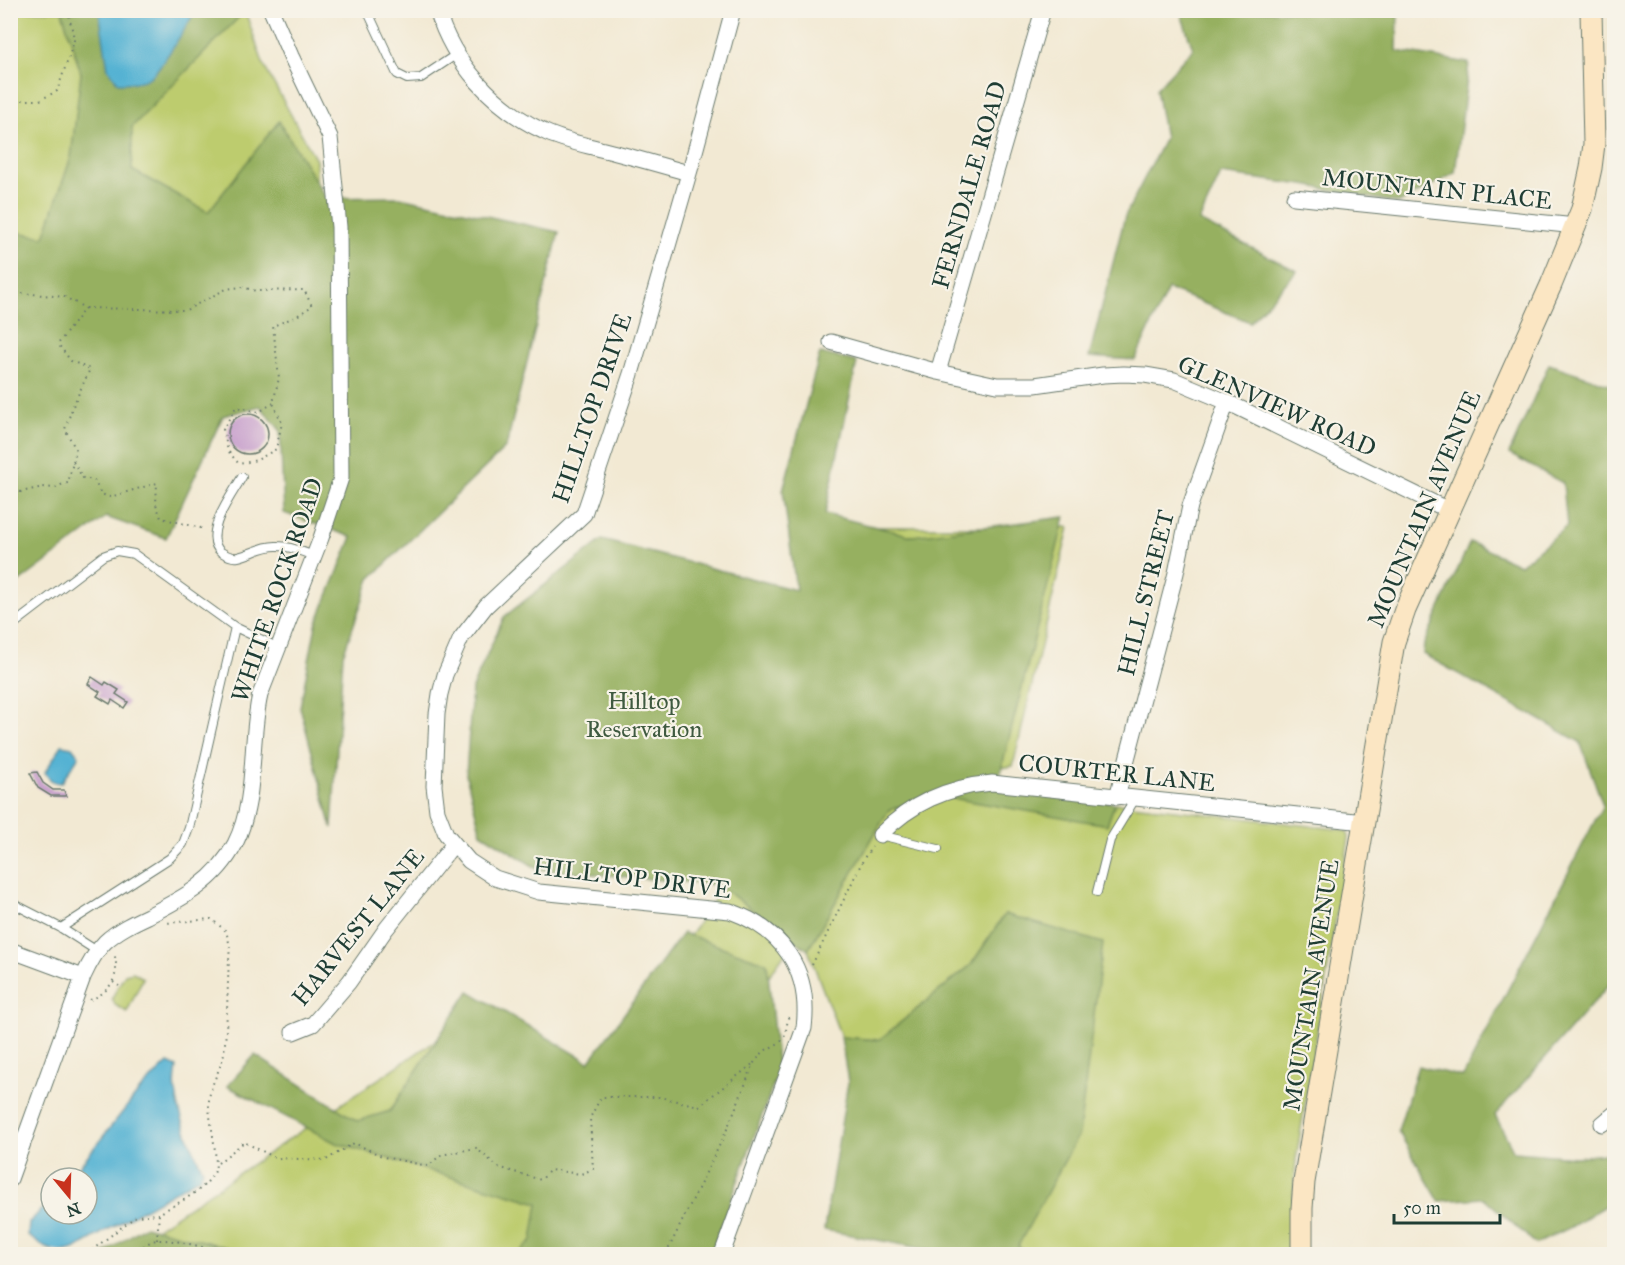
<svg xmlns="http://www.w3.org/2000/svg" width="1625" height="1265" viewBox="0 0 1625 1265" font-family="'IM FELL Great Primer',serif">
	<rect width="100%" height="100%" fill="#f7f3e8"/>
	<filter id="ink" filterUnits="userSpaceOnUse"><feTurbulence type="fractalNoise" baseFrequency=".0167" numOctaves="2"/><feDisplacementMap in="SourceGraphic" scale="12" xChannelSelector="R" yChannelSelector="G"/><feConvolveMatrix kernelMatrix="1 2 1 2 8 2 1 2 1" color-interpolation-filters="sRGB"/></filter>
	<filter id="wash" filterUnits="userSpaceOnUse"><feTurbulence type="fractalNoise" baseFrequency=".008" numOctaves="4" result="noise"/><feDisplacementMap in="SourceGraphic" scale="24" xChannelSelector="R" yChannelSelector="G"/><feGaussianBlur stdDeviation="1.35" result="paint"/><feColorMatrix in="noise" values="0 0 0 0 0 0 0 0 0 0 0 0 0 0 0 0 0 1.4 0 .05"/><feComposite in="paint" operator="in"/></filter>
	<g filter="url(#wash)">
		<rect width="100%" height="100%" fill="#f2e9d3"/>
		<path fill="#bdcc6e" stroke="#6e8451" stroke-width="1.5" d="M 11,11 L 62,11 L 81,73 L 79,99 L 96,96 L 73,11 L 245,11 L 264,66 L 316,160 L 318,253 L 237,382 L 11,557 Z
			M 811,527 L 1069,527 L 1013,766 L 907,782 L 571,1254 L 119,1254 L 481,1010 L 585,1088 L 732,874 Z
			M 928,793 L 1107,824 L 1115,803 L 1345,830 L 1348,833 L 1349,838 L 1296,1159 L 1289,1254 L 1027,1254 L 1017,1246 L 1079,1134 L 1005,914 L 971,965 L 879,1040 L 841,1037 L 808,950 L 888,811 Z
			M 133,972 L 143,978 L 127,1012 L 115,1005 L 112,998 L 125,974 Z"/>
		<path fill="#96b061" stroke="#5a764a" stroke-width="1.5" d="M 62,11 L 245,11 L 132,127 L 132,170 L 208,212 L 279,121 L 326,198 L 400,197 L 559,232 L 506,447 L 370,579 L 343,655 L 332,828 L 300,707 L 316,625 L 352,537 L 284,513 L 280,430 L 260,406 L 223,416 L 166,538 L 106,517 L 11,588 L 11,231 L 44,237 L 71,157 L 81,73 Z
			M 1180,11 L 1398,11 L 1397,51 L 1469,63 L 1455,173 L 1399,203 L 1304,185 L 1221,174 L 1199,221 L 1297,271 L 1250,322 L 1168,289 L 1135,360 L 1089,357 L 1125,216 L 1165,138 L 1156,89 L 1193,49 Z
			M 820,353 L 857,362 L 825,514 L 912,536 L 1065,517 L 997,786 L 1115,803 L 1107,825 L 928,794 L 888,811 L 808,950 L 718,885 L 538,869 L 481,833 L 466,775 L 472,688 L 504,617 L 602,540 L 796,590 L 783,490 Z
			M 1549,364 L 1614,386 L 1614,979 L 1495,1115 L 1514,1152 L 1576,1157 L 1614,1153 L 1614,1200 L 1571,1227 L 1536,1244 L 1484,1198 L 1439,1201 L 1398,1131 L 1418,1066 L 1463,1077 L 1603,805 L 1580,742 L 1423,654 L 1424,644 L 1470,542 L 1520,565 L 1567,526 L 1563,483 L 1509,454 Z
			M 1005,914 L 1103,943 L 1079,1134 L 1018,1246 L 1027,1254 L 952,1254 L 824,1230 L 848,1082 L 841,1037 L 879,1040 L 971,965 Z
			M 683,933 L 767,963 L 778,1072 L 711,1254 L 518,1254 L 532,1240 L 538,1203 L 336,1143 L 227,1086 L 255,1055 L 357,1121 L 390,1111 L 469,991 L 589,1062 Z
			M 145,1226 L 237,1250 L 250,1254 L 103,1254 Z"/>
		<path fill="#55b2d3" stroke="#3a7884" stroke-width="1.5" d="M 99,11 L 99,10 L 195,11 C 189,23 160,70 150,77 C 141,83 129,83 118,83 L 108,69 Z
			M 62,745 L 72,747 L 79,756 L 61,783 C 53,783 48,779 45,772 Z
			M 168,1063 L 177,1067 C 176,1075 174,1083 176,1091 C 179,1116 192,1148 203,1170 L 200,1177 L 74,1249 C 56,1255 42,1248 28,1235 L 29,1223 L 51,1199 L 51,1214 L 87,1214 L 87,1178 L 70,1178 L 140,1090 Z"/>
		<g id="blocks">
			<path fill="#c9a3cd" d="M228 434a20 20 0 1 1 40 0a20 20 0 1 1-40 0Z
				M 92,677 L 104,685 L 106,682 L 119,690 L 116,694 L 128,702 L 124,708 L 112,700 L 110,704 L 97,696 L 100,692 L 88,684 Z
				M 37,772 L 43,783 L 53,790 L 64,790 L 66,796 L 51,796 L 38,788 L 30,773 Z"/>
		</g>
	</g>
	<g filter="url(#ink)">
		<use href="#blocks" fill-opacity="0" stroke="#69796c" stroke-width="1.5"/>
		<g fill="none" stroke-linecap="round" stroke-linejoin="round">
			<defs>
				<path id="lane" d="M 367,10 L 397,74 L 407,79 L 421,78 L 457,54
					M 242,477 C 232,495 201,535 221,552 C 226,555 233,558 238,557 C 252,554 264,545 278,546 C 290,546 303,552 314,556
					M 10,627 L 103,556 L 117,551 L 134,554 L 235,627 L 279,648
					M 880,835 L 938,849
					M 1097,892 L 1110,840 L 1135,799
					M 10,902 L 61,928 L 97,951
					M 61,928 L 170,858 L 183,844 L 189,828 L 235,627"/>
				<path id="street" d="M 437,10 C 453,63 494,108 543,131 C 561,140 581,144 600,149 C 630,156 659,165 689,173
					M 1294,197 L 1576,226
					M 831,342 L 938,372 L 997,385 L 1035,385 L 1103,375 L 1124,374 L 1145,375 L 1174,380 L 1227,402 L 1450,511
					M 938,372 L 1043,10
					M 1117,797 L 1176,573 L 1190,506 L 1227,402
					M 880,835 C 911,803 947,787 992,783 L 1364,822
					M 10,950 L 83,977
					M 293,1032 L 313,1024 L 349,982 L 386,929 L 453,845
					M 1602,1124 L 1614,1114
					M 10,1179 L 83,977 C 89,964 95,952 105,942 C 118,930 133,923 148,916 C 183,898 216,881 235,844 C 258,798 249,743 260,695 L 321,538 L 341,478 L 339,227 L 330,137 L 291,56 L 271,10
					M 722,1254 L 804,1028 C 811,971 783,930 730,911 L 539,892 L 495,878 L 469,861 L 446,834 L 437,811 L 434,786 L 437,714 L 440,694 L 445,675 L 461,638 L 486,606 L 584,514 L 631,374 L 692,163 L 733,10"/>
				<path id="secondary" d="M 1302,1254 L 1302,1208 L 1304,1182 L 1394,642 L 1405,610 L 1551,285 L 1582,209 L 1591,168 L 1594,144 L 1591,10"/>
			</defs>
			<use href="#lane" stroke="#69796c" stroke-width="10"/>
			<use href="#street" stroke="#69796c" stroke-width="17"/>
			<use href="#secondary" stroke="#69796c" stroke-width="23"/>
			<path stroke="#69796c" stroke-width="2" stroke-dasharray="1.5 4.5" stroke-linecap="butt" d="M 10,100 L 40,100 L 57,91 C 59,85 74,43 74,40 C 73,30 69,21 69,10
				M 10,292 L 65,297 L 85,308 L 58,344 L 71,361 L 90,369 L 73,406 L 65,429 L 76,450 L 68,483 L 63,484 L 55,488 L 43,487 L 21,492 L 10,489
				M 85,308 L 186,310 L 226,289 L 242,287 L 256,291 L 304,290 L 312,306 L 297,316 L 273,326 L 279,378 L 273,403 L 282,423 L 276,449 L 257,460 L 239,464 L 228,451 L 223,429 L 236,407 L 259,412 L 273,403
				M 73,462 L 83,478 L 94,480 L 101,494 L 110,497 L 157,483 L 156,504 L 161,518 L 205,529
				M 812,965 L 864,858 L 872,847
				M 113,982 L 119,986
				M 90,1000 C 110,992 121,976 114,953
				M 218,1163 L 244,1142 L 276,1158 L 326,1160 L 354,1143 L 384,1157 L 428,1166 L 441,1155 L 476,1148 L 498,1167 L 541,1180 L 550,1170 L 581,1174 L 593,1169 L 590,1118 L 601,1097 L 659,1097 L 699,1106 L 754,1063
				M 157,1240 L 159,1214 C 178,1202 202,1193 214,1173 C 220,1164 209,1120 209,1105 C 208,1086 221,1071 224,1053 C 228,1018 227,982 230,946 L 226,931 L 211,919 L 166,923
				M 87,1254 L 136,1216 L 159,1214
				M 134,1254 C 141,1249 149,1240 158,1240 C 177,1239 209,1249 228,1254
				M 666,1254 L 725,1134 L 754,1063 L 764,1051 L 779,1043 L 785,1036 L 789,1013"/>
			<use href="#lane" stroke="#fff" stroke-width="8"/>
			<use href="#street" stroke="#fff" stroke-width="15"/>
			<use href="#secondary" stroke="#fbe6c3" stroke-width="21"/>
		</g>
	</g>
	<g text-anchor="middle" stroke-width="4.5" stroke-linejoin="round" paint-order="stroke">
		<g font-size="24" fill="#1f3d34" stroke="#f7f3e8">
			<text transform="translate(969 185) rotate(-74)" y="8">FERNDALE ROAD</text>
			<text transform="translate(1437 189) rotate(6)" y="8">MOUNTAIN PLACE</text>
			<text transform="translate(1277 406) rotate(24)" y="8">GLENVIEW ROAD</text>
			<text transform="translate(592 408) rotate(-71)" y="8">HILLTOP DRIVE</text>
			<text transform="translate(1424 509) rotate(-67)" y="8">MOUNTAIN AVENUE</text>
			<text transform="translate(277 590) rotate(-71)" y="8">WHITE ROCK ROAD</text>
			<text transform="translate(1146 593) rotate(-76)" y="8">HILL STREET</text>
			<text transform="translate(1117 773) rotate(6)" y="8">COURTER LANE</text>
			<text transform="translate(632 878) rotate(7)" y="8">HILLTOP DRIVE</text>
			<text transform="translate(358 927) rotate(-51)" y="8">HARVEST LANE</text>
			<text transform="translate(1311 985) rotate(-81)" y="8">MOUNTAIN AVENUE</text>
		</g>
		<g font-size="24" fill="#3f5a40" stroke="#f7f3e8">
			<text x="644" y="709">Hilltop<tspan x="644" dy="28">Reservation</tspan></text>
		</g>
	</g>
	<rect width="1625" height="1265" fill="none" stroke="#f7f3e8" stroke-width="36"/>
	<g transform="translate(69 1196) rotate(161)"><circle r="28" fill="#f7f3e8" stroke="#a1aaa0" stroke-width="1.5"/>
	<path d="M0-4.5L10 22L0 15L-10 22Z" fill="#c8321e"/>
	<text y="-9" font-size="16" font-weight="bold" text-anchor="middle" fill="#1f3d34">N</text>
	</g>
	<path d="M1394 1214v9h106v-9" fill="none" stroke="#1f3d34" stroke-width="3"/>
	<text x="1403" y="1214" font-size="18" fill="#1f3d34" stroke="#f7f3e8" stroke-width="4.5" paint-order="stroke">50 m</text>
</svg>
